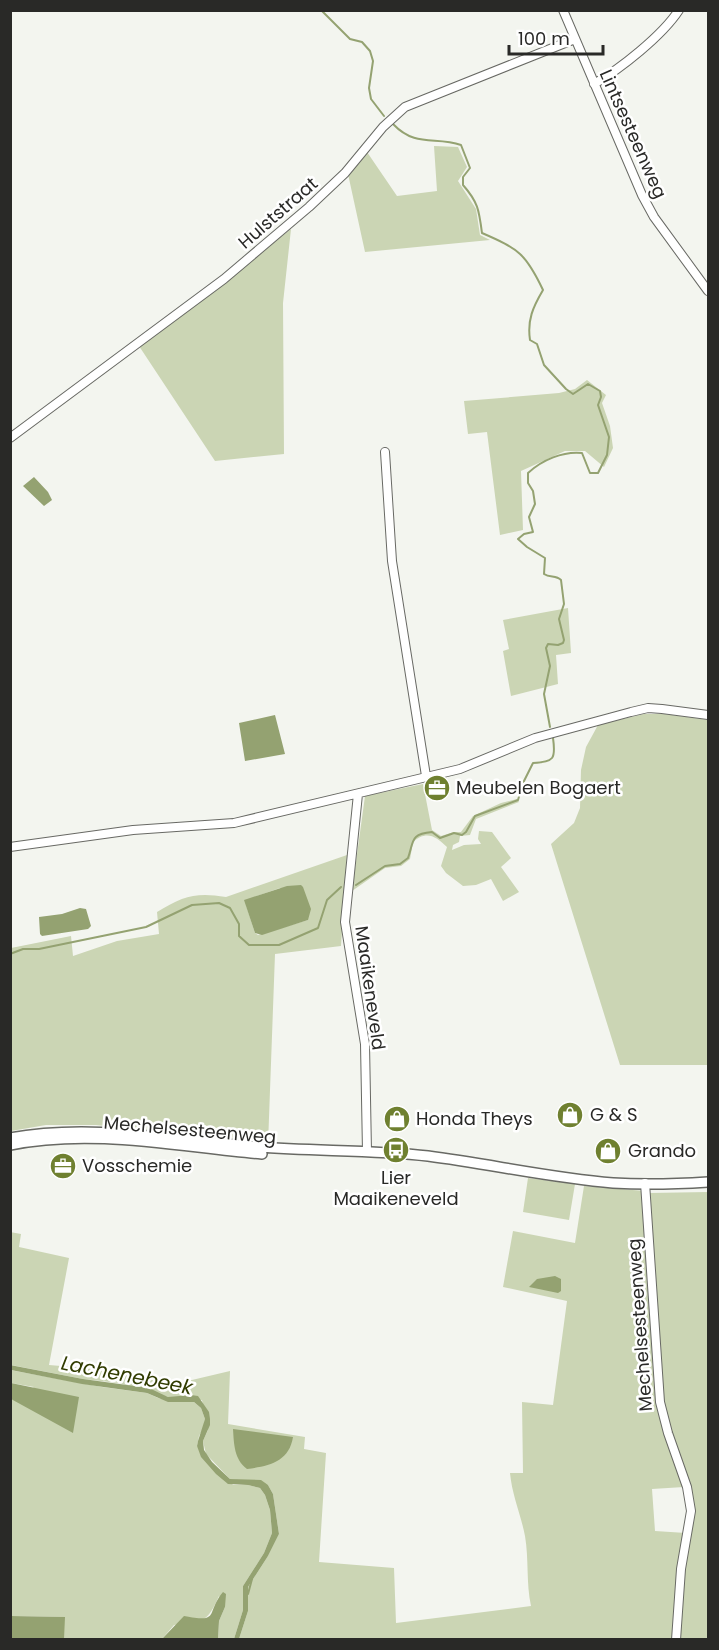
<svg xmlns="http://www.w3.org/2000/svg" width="719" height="1650" viewBox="0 0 719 1650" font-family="Poppins,sans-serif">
	<rect width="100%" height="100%" fill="#f3f5ef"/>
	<path fill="#cbd5b4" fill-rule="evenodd" d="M 434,146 L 458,147 L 467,167 L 458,181 L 476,209 L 480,235 L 490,240 L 365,252 L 348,174 L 367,152 L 397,196 L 437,191 Z
		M 291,229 L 283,303 L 284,454 L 215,461 L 139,346 Z
		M 587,380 L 606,395 L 602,403 L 610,426 L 613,448 L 604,467 L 585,451 L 565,451 L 521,471 L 523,530 L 500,535 L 487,432 L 468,434 L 464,401 L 559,393 L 575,389 Z
		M 568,608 L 571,653 L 556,655 L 558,684 L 511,696 L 503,651 L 509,649 L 503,620 Z
		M 644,714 L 665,714 L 708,720 L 708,1065 L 620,1065 L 551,844 L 574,823 L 580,808 L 581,770 L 586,747 L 598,725 Z
		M 423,784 L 432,830 L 441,836 L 454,832 L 461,832 L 473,816 L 501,803 L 517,799 L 519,802 L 476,819 L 470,835 L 460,836 L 459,842 L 453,845 L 452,850 L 464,845 L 481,844 L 478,839 L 479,831 L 492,832 L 511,858 L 501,867 L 519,892 L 503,901 L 491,879 L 476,885 L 463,886 L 446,873 L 441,866 L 447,847 C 436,836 426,830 413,842 L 410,859 L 401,866 L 385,868 L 352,891 L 365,796 Z
		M 347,855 L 341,946 L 275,954 L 268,1145 L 96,1125 L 46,1125 L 11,1131 L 11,948 L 71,936 L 73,956 L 117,941 L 159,934 L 157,912 C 183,896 196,892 226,897 ZM 280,888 L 308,920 L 258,935 L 255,933 L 246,905 L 257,896 Z
		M 528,1178 L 575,1184 L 569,1220 L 523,1212 Z
		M 584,1186 L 645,1191 L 656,1386 L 684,1487 L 652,1489 L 655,1531 L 686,1533 L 673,1639 L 239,1639 L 248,1611 L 248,1587 L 268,1556 L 279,1534 L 273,1494 L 268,1485 L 230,1479 L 206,1454 L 203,1441 L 208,1430 L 202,1400 L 168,1397 L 119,1383 L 83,1379 L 11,1365 L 10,1232 L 21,1234 L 19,1247 L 69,1258 L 49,1365 L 85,1368 L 175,1384 L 230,1371 L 228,1424 L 305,1437 L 304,1449 L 326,1453 L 319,1562 L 394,1568 L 396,1623 L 531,1606 C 526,1583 529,1559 525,1536 C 521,1515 512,1495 510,1473 L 523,1473 L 522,1402 L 553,1405 L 567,1301 L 503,1287 L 513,1231 L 575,1243 Z
		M 708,1192 L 708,1639 L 678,1639 L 685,1568 L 694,1514 L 691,1486 L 666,1415 L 661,1383 L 649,1193 Z
		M 10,1370 L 102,1387 L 147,1393 L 158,1398 L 174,1402 L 194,1402 L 201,1408 L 205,1419 L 204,1427 L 199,1436 L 197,1446 L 233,1485 L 248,1485 L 260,1488 L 265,1495 L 270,1510 L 272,1533 L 264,1553 L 243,1586 L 243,1610 L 234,1639 L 218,1639 L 219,1621 L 225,1607 L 219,1596 C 206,1625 204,1620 174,1625 L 162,1639 L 64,1639 L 64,1617 L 11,1616 L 11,1399 L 14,1400 L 34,1387 L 11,1383 Z"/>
	<path fill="#94a271" d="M 34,477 L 48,492 L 52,500 L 44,506 L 23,486 Z
		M 275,715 L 285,754 L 245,761 L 239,723 Z
		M 301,885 L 303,887 L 311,909 L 308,920 L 262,935 L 255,933 L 244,900 L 287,886 Z
		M 80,908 L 86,909 L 91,926 L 88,929 L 42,936 L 40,934 L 39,917 L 62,914 Z
		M 555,1276 L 561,1279 L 561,1291 L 558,1293 L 529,1287 L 537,1279 Z
		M 10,1365 L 83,1379 L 149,1388 L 168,1397 L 191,1395 L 198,1396 L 209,1412 L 210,1419 L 210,1425 L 203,1441 L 204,1450 L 212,1462 L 230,1479 L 261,1480 L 268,1485 L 273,1494 L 279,1534 L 268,1556 L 248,1587 L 248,1611 L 239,1639 L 234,1639 L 243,1610 L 243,1586 L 264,1553 L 272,1533 L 270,1510 L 265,1495 L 260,1488 L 248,1485 L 228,1484 L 216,1474 L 201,1457 L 197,1446 L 198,1441 L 205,1419 L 201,1408 L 194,1402 L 168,1402 L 147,1393 L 82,1384 L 11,1370 Z
		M 11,1383 L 79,1397 L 73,1433 L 11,1399 Z
		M 233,1429 L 293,1437 C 289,1462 269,1466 247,1469 C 234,1459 234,1444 233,1429 Z
		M 223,1592 L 226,1594 L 225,1607 L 219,1621 L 218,1639 L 162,1639 L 184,1616 C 221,1623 205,1614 223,1592 Z
		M 11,1616 L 65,1617 L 64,1639 L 11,1639 Z"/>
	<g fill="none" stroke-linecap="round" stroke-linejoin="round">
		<path stroke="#94a271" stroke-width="2" d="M 321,10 L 350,39 L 362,42 L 370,51 L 373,61 L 369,88 L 371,99 L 384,116
			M 393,124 C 416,148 435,136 461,145 L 470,168 L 463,177 L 463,185 C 478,202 479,210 482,233 C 519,249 526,254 543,290 C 533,307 527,320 530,340 L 537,344 L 544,365 L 566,389 L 573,394 L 588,384 L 600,391 L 601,397 L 598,405 L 609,437 L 607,455 L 598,473 L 590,473 L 582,453 C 563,451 542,460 528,473 L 528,483 L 533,491 L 535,504 L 529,517 L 533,532 L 524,534 L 518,539 L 527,547 L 545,558 L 544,574 C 550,578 556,575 561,580 L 564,604 L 559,619 L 564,640 L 563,643 L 558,645 L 548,644 L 546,648 L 550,666 L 544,694 L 550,727
			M 356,885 L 385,866 L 400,864 L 408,858 C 414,841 410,834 432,832 L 440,838 L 454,833 L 462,835 L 466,832 L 475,816 L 518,800 L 523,783 L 533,763 C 554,762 556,759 553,738
			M 10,954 L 23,949 L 39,949 L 146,927 L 192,905 L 219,903 L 230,908 L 239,924 L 239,936 L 249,945 L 279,945 L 318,928 L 327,900 L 341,887
			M 248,1594 L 252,1579"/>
		<defs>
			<path id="minor" d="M 563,10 L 642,195 L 654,217 L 708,291
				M 594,84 C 620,69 662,36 679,10
				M 10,438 L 224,279 L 309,207 L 345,173 L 383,127 L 405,107 L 575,39
				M 385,452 L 392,561 L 426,776
				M 358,794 L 345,922 L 365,1044 L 367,1152
				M 10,847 L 133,830 L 234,823 L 460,769 L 535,738 L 631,712 L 648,708 L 662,709 L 708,715
				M 645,1183 L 660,1402 L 668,1433 L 687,1487 L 691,1511 L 681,1569 L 676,1640"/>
			<path id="major" d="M 10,1138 C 86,1124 162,1138 237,1145 C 301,1152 364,1149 428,1156 C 490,1164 551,1178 613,1183 C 645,1185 677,1184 708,1182
				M 10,1145 C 93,1128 179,1147 262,1154"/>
		</defs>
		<use href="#minor" stroke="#686964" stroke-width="10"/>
		<use href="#major" stroke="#686964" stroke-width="12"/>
		<use href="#minor" stroke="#fff" stroke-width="8"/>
		<use href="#major" stroke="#fff" stroke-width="9"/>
	</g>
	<defs>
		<symbol id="office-disc" viewBox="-11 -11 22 22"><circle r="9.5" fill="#6f8030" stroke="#fff"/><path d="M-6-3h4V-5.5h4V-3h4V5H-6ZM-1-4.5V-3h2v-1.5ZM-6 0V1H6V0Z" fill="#fff"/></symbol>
		<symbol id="shop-disc" viewBox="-11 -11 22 22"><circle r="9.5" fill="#6f8030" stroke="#fff"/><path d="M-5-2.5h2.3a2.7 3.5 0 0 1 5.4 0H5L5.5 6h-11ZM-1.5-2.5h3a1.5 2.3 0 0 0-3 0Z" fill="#fff"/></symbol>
		<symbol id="bus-disc" viewBox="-11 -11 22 22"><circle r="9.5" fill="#6f8030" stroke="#fff"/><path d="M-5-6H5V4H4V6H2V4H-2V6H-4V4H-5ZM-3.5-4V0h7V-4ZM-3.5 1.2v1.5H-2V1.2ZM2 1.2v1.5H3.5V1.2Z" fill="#fff"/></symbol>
	</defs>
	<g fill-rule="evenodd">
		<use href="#office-disc" x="422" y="773" width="30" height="30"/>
		<use href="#shop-disc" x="555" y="1100" width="30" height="30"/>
		<use href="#shop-disc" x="382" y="1104" width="30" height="30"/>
		<use href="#bus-disc" x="381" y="1135" width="30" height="30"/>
		<use href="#shop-disc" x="593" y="1136" width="30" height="30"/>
		<use href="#office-disc" x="48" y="1151" width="30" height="30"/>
	</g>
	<g text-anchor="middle" stroke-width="5" stroke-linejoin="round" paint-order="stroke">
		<g font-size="18" fill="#292927" stroke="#fff">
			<text transform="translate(633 134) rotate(66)" y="6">Lintsesteenweg</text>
			<text transform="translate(278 213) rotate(-41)" y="6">Hulststraat</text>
			<text transform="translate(370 988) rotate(82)" y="6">Maaikeneveld</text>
			<text transform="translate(190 1130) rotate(5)" y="6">Mechelsesteenweg</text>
			<text transform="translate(640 1325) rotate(-94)" y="6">Mechelsesteenweg</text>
		</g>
		<g font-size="18" fill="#292927" stroke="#fff" text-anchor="start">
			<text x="456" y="794">Meubelen Bogaert</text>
			<text x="590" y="1121">G &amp; S</text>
			<text x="416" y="1125">Honda Theys</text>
			<text x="628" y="1157">Grando</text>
			<text x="82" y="1172">Vosschemie</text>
			<text x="396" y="1184" text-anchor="middle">Lier<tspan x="396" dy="21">Maaikeneveld</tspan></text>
		</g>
		<g font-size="20" font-style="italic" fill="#313c01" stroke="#fff">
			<text transform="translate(127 1375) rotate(11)" y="7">Lachenebeek</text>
		</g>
	</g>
	<rect width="719" height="1650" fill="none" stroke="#292927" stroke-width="24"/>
	<path d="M509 45v9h94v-9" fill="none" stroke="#292927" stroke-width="3"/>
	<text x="518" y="45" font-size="18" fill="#292927" stroke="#ffffff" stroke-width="4.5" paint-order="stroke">100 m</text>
</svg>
